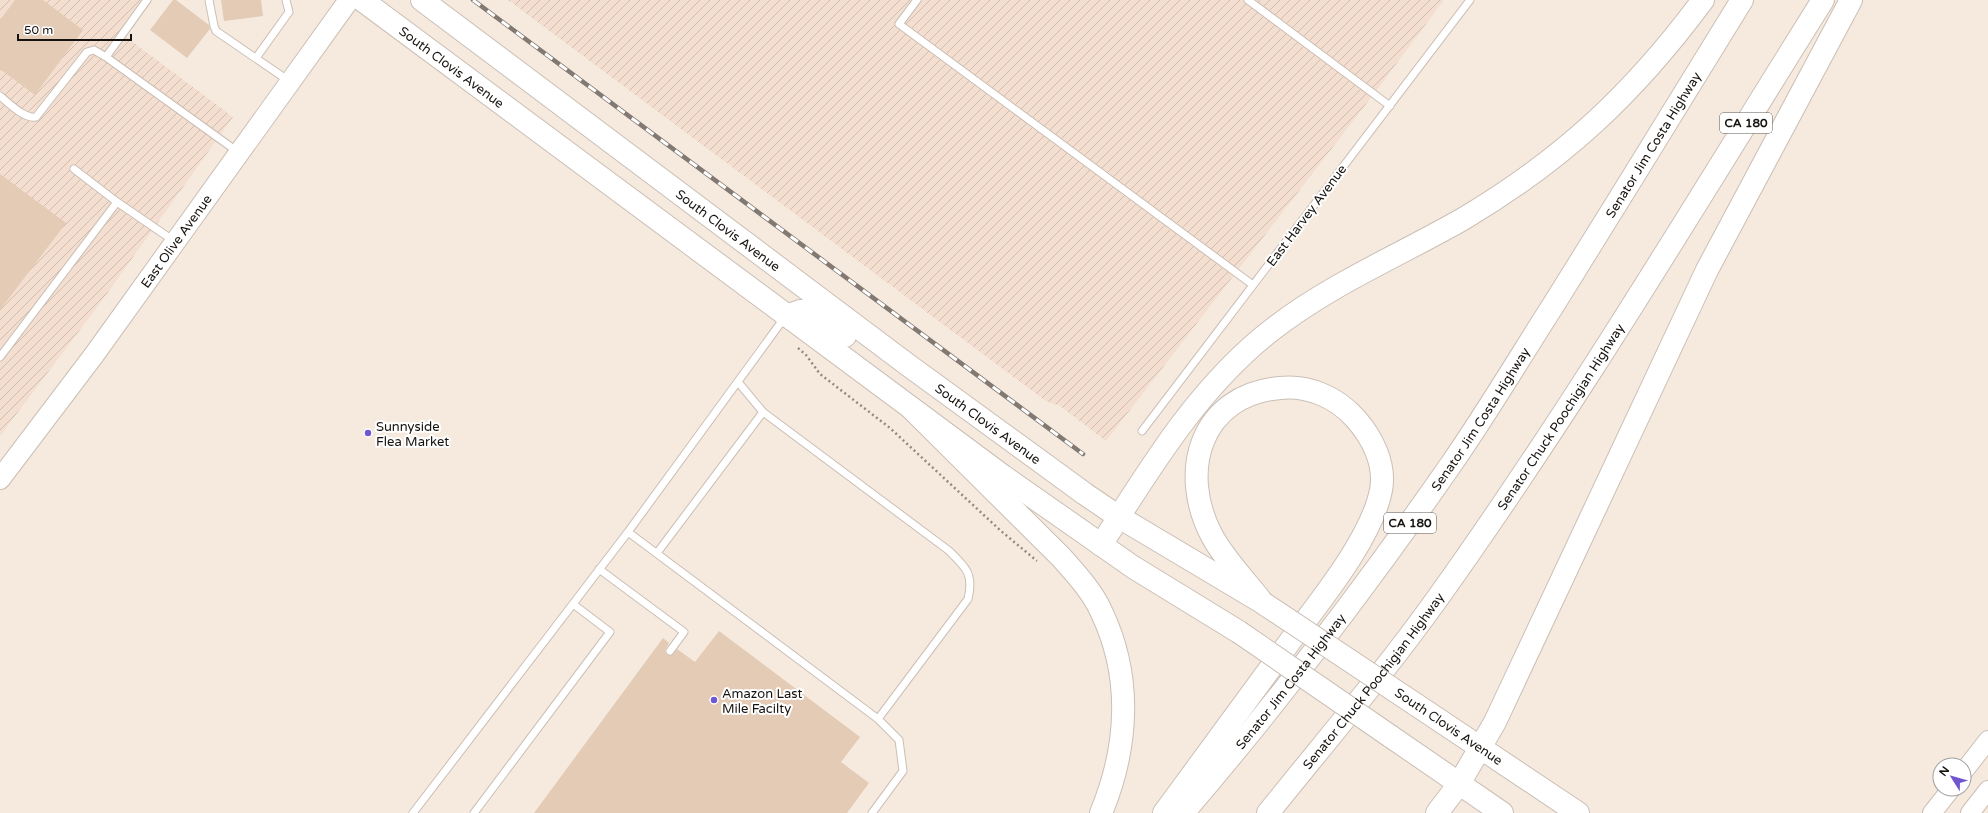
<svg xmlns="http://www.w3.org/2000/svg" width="1988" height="813" viewBox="0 0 1988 813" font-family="'Varela Round',sans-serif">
	<defs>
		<pattern id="industrial-furrows" width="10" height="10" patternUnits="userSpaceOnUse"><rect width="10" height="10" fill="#f3ded0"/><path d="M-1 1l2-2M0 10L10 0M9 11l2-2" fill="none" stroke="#d0bdb1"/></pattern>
	</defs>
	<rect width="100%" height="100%" fill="#f6eadf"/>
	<path fill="url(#industrial-furrows)" d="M 0,0 L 153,0 L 126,37 L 233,117 L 101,302 L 0,436 Z
		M 508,0 L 1444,0 L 1370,99 L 1106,441 L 1060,406 L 1046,401 Z"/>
	<path fill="#e3cbb5" d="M 15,0 L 43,0 L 83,30 L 35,95 L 0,69 L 0,20 Z
		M 173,0 L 176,0 L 209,25 L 210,29 L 187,58 L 150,30 Z
		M 221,0 L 261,0 L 263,16 L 224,21 Z
		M 0,174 L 66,223 L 0,310 Z
		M 719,631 L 860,737 L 841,762 L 869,783 L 847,813 L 534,813 L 663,638 L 669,643 L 665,650 L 667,655 L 672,655 L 677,649 L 695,662 Z"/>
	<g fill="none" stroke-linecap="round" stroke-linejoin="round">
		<defs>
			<path id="service" d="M 147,0 L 106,57 L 238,152
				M 209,0 L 214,26 L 216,31 L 289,81
				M 917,0 L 899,24 L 1253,285
				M 1248,0 L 1390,106
				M 256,58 L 289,12 L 286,0
				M 0,96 C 9,103 24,119 36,117 L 87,52 L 94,50 L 106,57
				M 74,169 L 117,202
				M 0,357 L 117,202 L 174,241
				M 738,382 L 763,412
				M 1142,431 L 1470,0
				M 628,532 L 878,719 L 968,599 C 974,574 966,567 948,550 L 763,412 L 657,553
				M 599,569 L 684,632 L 670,651
				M 413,813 L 628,532 L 785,317
				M 474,813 L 610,632 L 573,604
				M 872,813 L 903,771 L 899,740 L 878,719"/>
			<path id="tertiary" d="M 1964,771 L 1988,740
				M 1932,813 L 1951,789
				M 1970,813 L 1988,790"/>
			<g id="secondary">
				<path id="s1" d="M 0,479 L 94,355 L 349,0"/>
			</g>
			<g id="primary">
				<path id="s2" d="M 362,0 L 1003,476 L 1133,567 L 1239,632"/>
				<path id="s3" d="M 422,0 L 908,365 L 1085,494 L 1119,517 L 1260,601"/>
				<path d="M 786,316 L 800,311 L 809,311 L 845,336"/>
				<path d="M 1415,704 L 1578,813"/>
				<path d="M 1390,736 L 1502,813"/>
			</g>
			<g id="motorway">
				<path d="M 912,409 L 1061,557 C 1076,574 1092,591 1101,611 C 1133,677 1128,748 1101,813"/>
				<path d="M 1101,545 C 1150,468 1199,386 1273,329 C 1331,284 1400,255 1463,219 C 1564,159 1634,93 1703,0"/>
				<path d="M 1164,813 C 1206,756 1248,698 1291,640 C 1320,601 1372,538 1381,490 C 1386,464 1372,437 1355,418 C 1336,397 1308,385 1280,388 C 1200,395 1178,472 1212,536 C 1225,560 1246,581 1263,603"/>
				<path id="s4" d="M 1183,813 C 1279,701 1368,584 1452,463 C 1488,411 1520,357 1554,304 C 1617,203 1680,101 1742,0"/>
				<path id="s5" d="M 1268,813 C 1325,742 1384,673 1437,599 C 1575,406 1697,201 1823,0"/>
				<path d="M 1437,813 L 1459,784 L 1495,722 L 1707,270 L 1851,0"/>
			</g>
		</defs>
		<use href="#service" stroke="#cbbfb5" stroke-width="9"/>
		<use href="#tertiary" stroke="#cbbfb5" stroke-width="20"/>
		<use href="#secondary" stroke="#cbbfb5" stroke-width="22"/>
		<use href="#primary" stroke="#cbbfb5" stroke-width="24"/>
		<use href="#motorway" stroke="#cbbfb5" stroke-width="24"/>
		<path stroke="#928982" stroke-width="2.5" stroke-dasharray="2 3" stroke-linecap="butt" d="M 798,348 L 806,355 L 820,374 L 890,428 L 1001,531 L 1037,561"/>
		<use href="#service" stroke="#fff" stroke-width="7"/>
		<use href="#tertiary" stroke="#fff" stroke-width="18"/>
		<use href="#secondary" stroke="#fff" stroke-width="20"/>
		<use href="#primary" stroke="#fff" stroke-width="22"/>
		<use href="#motorway" stroke="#fff" stroke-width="22"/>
		<defs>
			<path id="rail" d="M 473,0 L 1083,454"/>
		</defs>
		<use href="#rail" stroke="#817972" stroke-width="4.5"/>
		<use href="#rail" stroke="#fff" stroke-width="3" stroke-dasharray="9" stroke-linecap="butt"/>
		<defs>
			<path id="primary-bridge" d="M 1263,603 L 1415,704
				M 1239,632 L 1390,736"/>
		</defs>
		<use href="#primary-bridge" stroke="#cbbfb5" stroke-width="24" stroke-linecap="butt"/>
		<use href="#primary-bridge" stroke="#fff" stroke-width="22"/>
	</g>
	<g fill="#7057d0" stroke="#fff" stroke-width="1.5">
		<circle cx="368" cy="433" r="4"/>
		<circle cx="714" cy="700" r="4"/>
	</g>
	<g text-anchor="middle" stroke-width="4" stroke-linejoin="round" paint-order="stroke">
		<g fill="#fff" stroke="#5c5957" stroke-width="1">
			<rect x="1720" y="113" width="52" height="20" rx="3"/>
			<rect x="1384" y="513" width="52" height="20" rx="3"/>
		</g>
		<g font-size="12" font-weight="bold" fill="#16120f">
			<text x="1746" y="127">CA 180</text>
			<text x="1410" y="527">CA 180</text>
		</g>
		<g font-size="13" fill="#16120f" stroke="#fff">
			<text dy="5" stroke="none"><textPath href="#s2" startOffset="112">South Clovis Avenue</textPath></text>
			<text dy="5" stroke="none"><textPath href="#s4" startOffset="818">Senator Jim Costa Highway</textPath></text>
			<text transform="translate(1306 215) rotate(-53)" y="5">East Harvey Avenue</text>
			<text dy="5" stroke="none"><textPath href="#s3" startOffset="383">South Clovis Avenue</textPath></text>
			<text dy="5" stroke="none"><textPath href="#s1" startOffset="296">East Olive Avenue</textPath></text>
			<text dy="5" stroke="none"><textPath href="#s5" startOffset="493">Senator Chuck Poochigian Highway</textPath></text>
			<text dy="5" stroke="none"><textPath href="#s4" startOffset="494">Senator Jim Costa Highway</textPath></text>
			<text dy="5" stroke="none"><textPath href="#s3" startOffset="707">South Clovis Avenue</textPath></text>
			<text dy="5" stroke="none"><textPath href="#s5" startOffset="169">Senator Chuck Poochigian Highway</textPath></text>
			<text dy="5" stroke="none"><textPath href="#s4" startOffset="170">Senator Jim Costa Highway</textPath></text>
			<text transform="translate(1449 726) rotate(34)" y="5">South Clovis Avenue</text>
		</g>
		<g font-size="13" fill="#16120f" stroke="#fff" text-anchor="start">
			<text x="376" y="431">Sunnyside<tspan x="376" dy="15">Flea Market</tspan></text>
			<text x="722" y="698">Amazon Last<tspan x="722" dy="15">Mile Facilty</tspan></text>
		</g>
	</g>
	<g transform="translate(1952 777) rotate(307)"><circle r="19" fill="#ffffff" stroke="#a2a09f"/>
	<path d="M0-3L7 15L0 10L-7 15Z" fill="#7057d0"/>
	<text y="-6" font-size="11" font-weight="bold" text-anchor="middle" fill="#16120f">N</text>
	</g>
	<path d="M18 34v6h113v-6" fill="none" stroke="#16120f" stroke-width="2"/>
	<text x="24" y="34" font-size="12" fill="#16120f" stroke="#ffffff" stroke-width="3" paint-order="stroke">50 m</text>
</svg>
